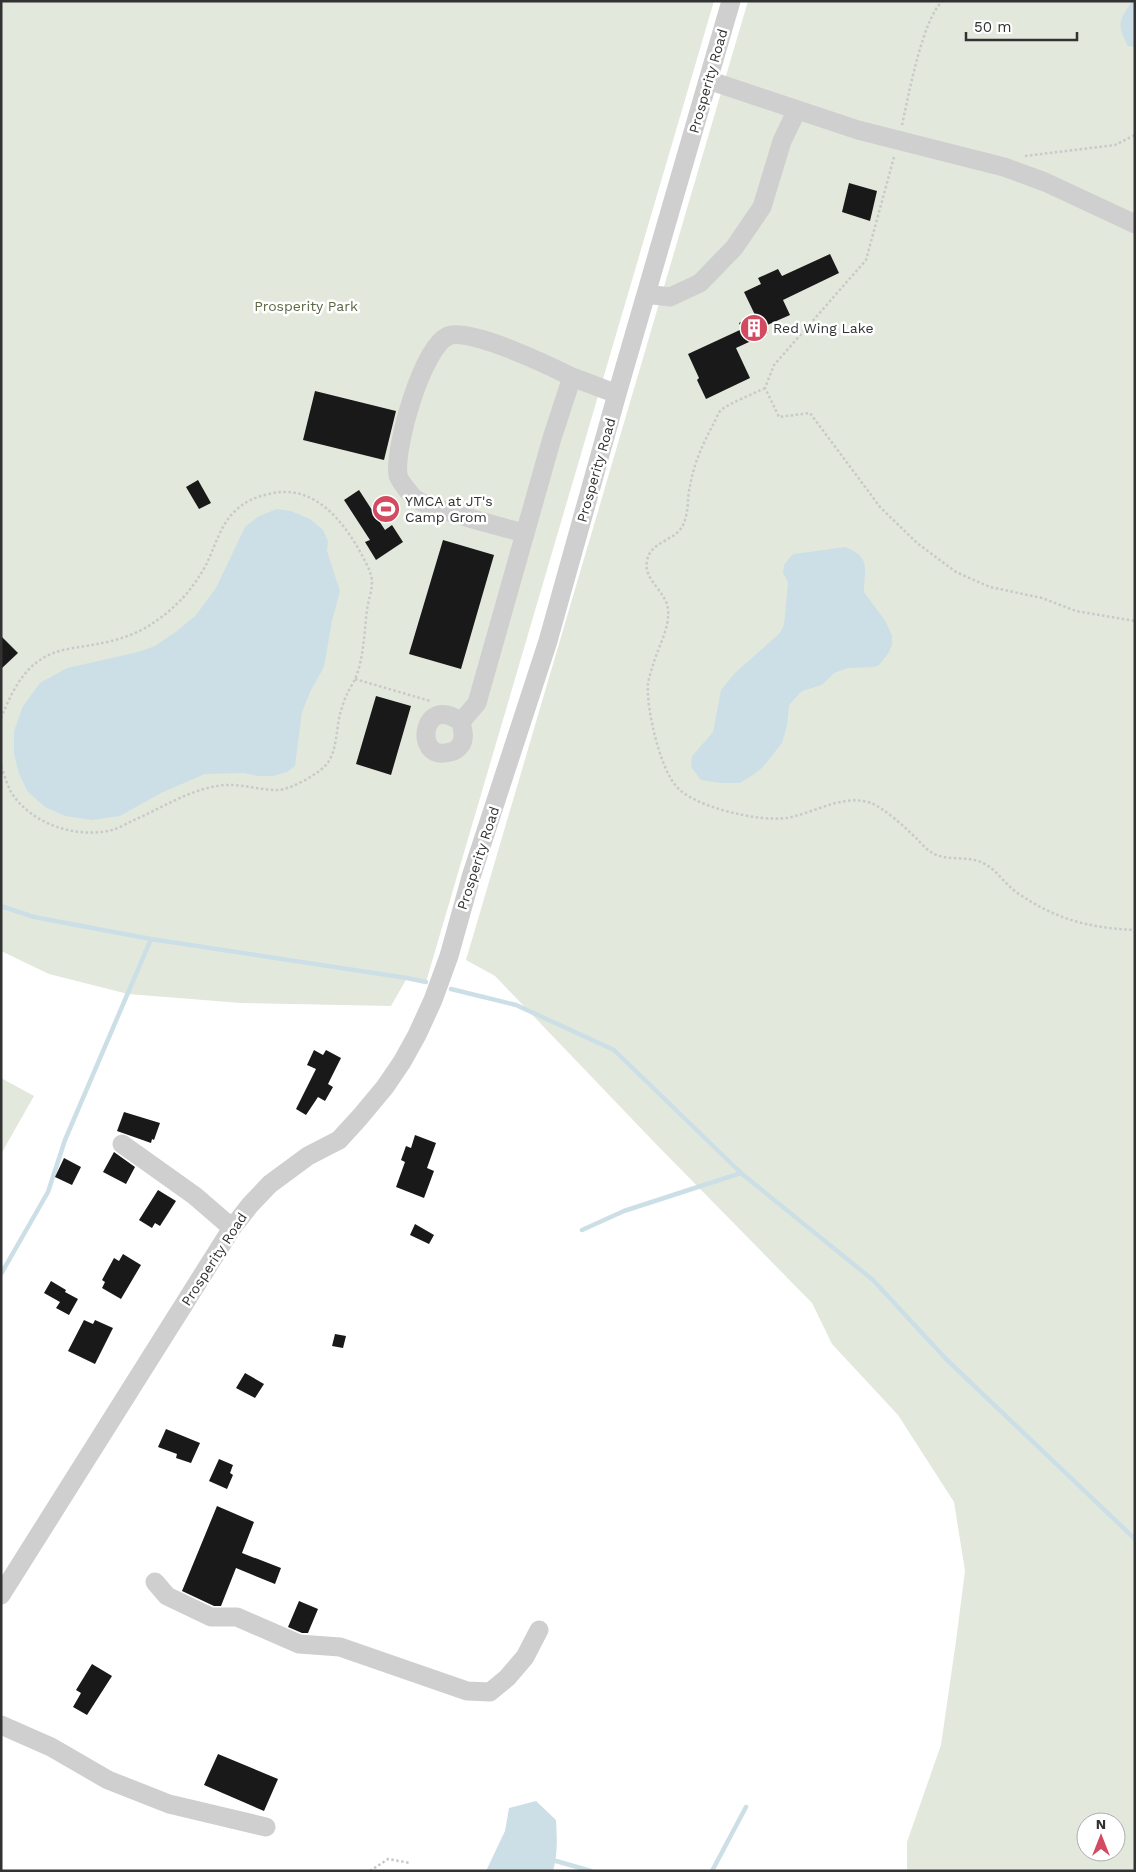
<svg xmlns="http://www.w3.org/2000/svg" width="1136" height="1872" viewBox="0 0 1136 1872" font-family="'Work Sans',sans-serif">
	<rect width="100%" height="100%" fill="#fff"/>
	<path fill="#e3e8dc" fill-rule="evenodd" d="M 1,1 L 714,1 L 426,982 L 407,978 L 391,1006 L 241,1003 L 128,994 L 49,974 L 1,951 Z
		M 748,1 L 1135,1 L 1135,1871 L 907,1871 L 907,1842 L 941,1745 L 956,1641 L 965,1571 L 954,1502 L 898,1415 L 832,1344 L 812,1303 L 654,1142 L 495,976 L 466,960 ZM 1086,1822 L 1116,1822 L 1116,1852 L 1086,1852 Z
		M 1,1078 L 34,1096 L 1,1154 Z"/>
	<path fill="#ccdfe6" d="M 1132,1 L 1135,1 L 1135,47 L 1128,46 C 1116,23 1119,22 1132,1 Z
		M 277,509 L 291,511 L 310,519 L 323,530 L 328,541 L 327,551 L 340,591 L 332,621 L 324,667 L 311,690 L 302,712 L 295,766 L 287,772 L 273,776 L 258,776 L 244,773 L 205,774 L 161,793 L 120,816 L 92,820 L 65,816 L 45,807 L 28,792 L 19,774 L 14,754 L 14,731 L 23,706 L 40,683 L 67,668 L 138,652 L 155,646 L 177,631 L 196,615 L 216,588 L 245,527 L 259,516 Z
		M 845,547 C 872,558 864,568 864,592 L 886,622 L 892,636 L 892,645 L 888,654 L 879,665 L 874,667 L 848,668 L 834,673 L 822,685 L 802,691 L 789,705 L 787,726 L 782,743 L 763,767 L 753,775 L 740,783 L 720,783 L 701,780 L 691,767 L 692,756 L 713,732 L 721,690 L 735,673 L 779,634 L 784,625 L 788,582 L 783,573 L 784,565 L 790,557 L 794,554 Z
		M 536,1801 L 556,1820 C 557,1837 558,1854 553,1871 L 486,1871 L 505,1831 L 509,1808 Z"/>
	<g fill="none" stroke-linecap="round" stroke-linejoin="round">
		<path stroke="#ccdfe6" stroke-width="4.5" d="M 1,906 L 34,917 L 151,939 L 407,978 L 426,982
			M 451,989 L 516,1005 L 614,1050 L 741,1173 L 873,1280 L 946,1359 L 1135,1539
			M 582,1230 L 624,1211 L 741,1173
			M 1,1274 L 48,1192 L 65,1140 L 151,939
			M 552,1861 L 556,1861 L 591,1871
			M 712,1871 L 746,1807"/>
	</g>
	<path fill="#191919" d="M 849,183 L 877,191 L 870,221 L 842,212 Z
		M 830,254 L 839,273 L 783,300 L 790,315 L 765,326 L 768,333 L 736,348 L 750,378 L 706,399 L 697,380 L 699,378 L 688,354 L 742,329 L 739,323 L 755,315 L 744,292 L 761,284 L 758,278 L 778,269 L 782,276 Z
		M 315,391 L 396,411 L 384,460 L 303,440 Z
		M 198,480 L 211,503 L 199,509 L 186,487 Z
		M 359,490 L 385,530 L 392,525 L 403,542 L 376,560 L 365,542 L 370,540 L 344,500 Z
		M 443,540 L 494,555 L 461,669 L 409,654 Z
		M 1,636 L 18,653 L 1,669 Z
		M 376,696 L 411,706 L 391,775 L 356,764 Z
		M 314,1050 L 323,1055 L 326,1050 L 341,1058 L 328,1084 L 333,1087 L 325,1101 L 318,1097 L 306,1115 L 296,1109 L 316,1069 L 307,1065 Z
		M 124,1112 L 160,1123 L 154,1140 L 152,1139 L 151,1143 L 117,1131 Z
		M 415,1135 L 436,1143 L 427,1168 L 434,1171 L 424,1198 L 396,1187 L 405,1162 L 401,1160 L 406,1146 L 411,1148 Z
		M 114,1152 L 135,1167 L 126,1184 L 103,1172 Z
		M 64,1158 L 81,1167 L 72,1185 L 55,1177 Z
		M 158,1190 L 176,1201 L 160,1226 L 155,1223 L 152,1228 L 139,1220 Z
		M 415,1224 L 434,1235 L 429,1244 L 410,1235 Z
		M 123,1254 L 141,1265 L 121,1299 L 102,1288 L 105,1282 L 102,1280 L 114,1258 L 119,1261 Z
		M 51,1281 L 66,1290 L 65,1292 L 78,1299 L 69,1315 L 56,1308 L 60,1302 L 44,1293 Z
		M 84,1320 L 93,1324 L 95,1320 L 113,1328 L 95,1364 L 68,1351 Z
		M 335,1334 L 346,1336 L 343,1348 L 332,1346 Z
		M 245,1373 L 264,1384 L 255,1398 L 236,1388 Z
		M 166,1429 L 200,1443 L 191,1463 L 176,1458 L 177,1454 L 158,1447 Z
		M 219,1459 L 233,1465 L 230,1473 L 233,1475 L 227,1489 L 209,1481 Z
		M 217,1506 L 254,1522 L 242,1553 L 281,1568 L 275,1584 L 236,1568 L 221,1606 L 214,1606 L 182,1591 Z
		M 299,1601 L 318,1609 L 308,1633 L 302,1633 L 288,1627 Z
		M 92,1664 L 112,1676 L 87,1715 L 73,1707 L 81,1693 L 76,1690 Z
		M 218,1754 L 278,1779 L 264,1811 L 204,1785 Z"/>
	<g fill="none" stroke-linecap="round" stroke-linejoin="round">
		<path stroke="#c9c9c9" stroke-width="2.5" stroke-dasharray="2.5 2.5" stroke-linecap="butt" d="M 902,125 C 908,98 923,16 943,1
			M 1025,156 L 1115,145 L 1135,135
			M 894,157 L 866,260 L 774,365 L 765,388 L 779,417 L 810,413 L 880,507 L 917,543 L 956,572 L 990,587 L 1042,598 L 1076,611 L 1135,621
			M 765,388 C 753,394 730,403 721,410 C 718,413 716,419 714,423 C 703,443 694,463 690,486 C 687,498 689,513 683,525 C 676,541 650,541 647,561 C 643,580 666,591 668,609 C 670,628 658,647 653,665 C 651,671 649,678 648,684 C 646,708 660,768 676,786 C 693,807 759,822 786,818 C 813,814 843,793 871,803 C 884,808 906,828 917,839 C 921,843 926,849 931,852 C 945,862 968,855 983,863 C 997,870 1004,883 1016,892 C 1055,919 1088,928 1135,930
			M 355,679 L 430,701
			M 1,718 C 9,698 21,672 40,660 C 57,648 78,648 97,644 C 115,641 138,634 153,623 C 176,608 194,588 207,563 C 215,546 221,524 235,511 C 245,501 256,497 269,494 C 316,482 347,525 366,563 C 377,584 370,589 367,610 C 364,633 364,658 355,679 C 353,684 349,689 347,694 C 344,700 342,708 340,714 C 336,730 337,754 325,766 C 316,775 290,790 277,790 C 257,790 237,782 217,786 C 187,791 160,809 132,821 C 126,824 119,828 112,830 C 76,839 31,824 11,792 C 7,784 4,774 1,766
			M 370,1871 L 388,1859 L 410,1863"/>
		<path stroke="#cfcfcf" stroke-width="19" d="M 708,80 L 858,130 L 1004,167 L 1045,182 L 1135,224
			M 646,294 L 670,297 L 700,283 L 734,248 L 762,207 L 782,141 L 797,110
			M 524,533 C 506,528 422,507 413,497 C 409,492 399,481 398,475 C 394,448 422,348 448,336 C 469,327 550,366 572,377
			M 461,722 C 463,730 466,740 459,747 C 454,752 451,752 445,753 C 414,758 422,693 461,722 L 477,703 L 552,438 L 572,377 L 617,394
			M 122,1144 L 195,1196 L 232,1228
			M 155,1582 L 167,1596 L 211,1617 L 237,1617 L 299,1644 L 340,1647 L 467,1691 L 490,1692 L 507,1678 L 525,1657 L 539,1630
			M 1,1595 L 232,1228 L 250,1205 L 270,1184 L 308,1156 L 339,1140 L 360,1117 L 385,1087 L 402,1062 L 417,1035 L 433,1000 L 449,956 L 471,877 L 548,641 L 617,394 L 731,1
			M 1,1725 L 51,1747 L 108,1780 L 169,1804 L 266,1827"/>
	</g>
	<defs>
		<symbol id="building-disc" viewBox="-11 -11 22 22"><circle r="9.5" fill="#d24b61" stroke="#fff"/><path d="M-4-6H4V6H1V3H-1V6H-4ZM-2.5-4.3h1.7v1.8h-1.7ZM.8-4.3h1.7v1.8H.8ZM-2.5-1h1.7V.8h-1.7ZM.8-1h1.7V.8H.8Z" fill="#fff"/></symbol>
		<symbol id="stadium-disc" viewBox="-11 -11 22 22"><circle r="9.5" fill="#d24b61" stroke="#fff"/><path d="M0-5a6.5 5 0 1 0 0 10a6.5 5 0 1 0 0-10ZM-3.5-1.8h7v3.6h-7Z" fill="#fff"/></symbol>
	</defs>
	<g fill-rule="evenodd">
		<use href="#building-disc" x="738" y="312" width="32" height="32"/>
		<use href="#stadium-disc" x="370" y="493" width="32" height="32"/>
	</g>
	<g text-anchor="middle" stroke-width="5" stroke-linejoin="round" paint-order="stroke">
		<g font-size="14" fill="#323232" stroke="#fff">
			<text transform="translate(708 81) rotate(-74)" y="5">Prosperity Road</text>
			<text transform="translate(596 470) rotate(-74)" y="5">Prosperity Road</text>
			<text transform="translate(478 858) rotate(-72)" y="5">Prosperity Road</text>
			<text transform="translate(214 1259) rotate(-57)" y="5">Prosperity Road</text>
		</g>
		<g font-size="14" fill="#596944" stroke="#fff">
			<text x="306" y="311">Prosperity Park</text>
		</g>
		<g font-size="14" fill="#323232" stroke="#fff" text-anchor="start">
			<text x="773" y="333">Red Wing Lake</text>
			<text x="405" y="506">YMCA at JT's<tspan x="405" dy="16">Camp Grom</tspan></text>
		</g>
	</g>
	<rect width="1136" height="1872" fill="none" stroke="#323232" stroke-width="5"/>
	<g transform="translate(1101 1837)"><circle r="24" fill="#ffffff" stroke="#adadad"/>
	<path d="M0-4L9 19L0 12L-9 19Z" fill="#d24b61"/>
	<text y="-8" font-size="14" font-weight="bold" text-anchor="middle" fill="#323232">N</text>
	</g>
	<path d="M966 32v8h111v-8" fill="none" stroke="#323232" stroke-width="2.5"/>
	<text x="974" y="32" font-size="15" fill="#323232" stroke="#ffffff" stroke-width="4" paint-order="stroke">50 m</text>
</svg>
